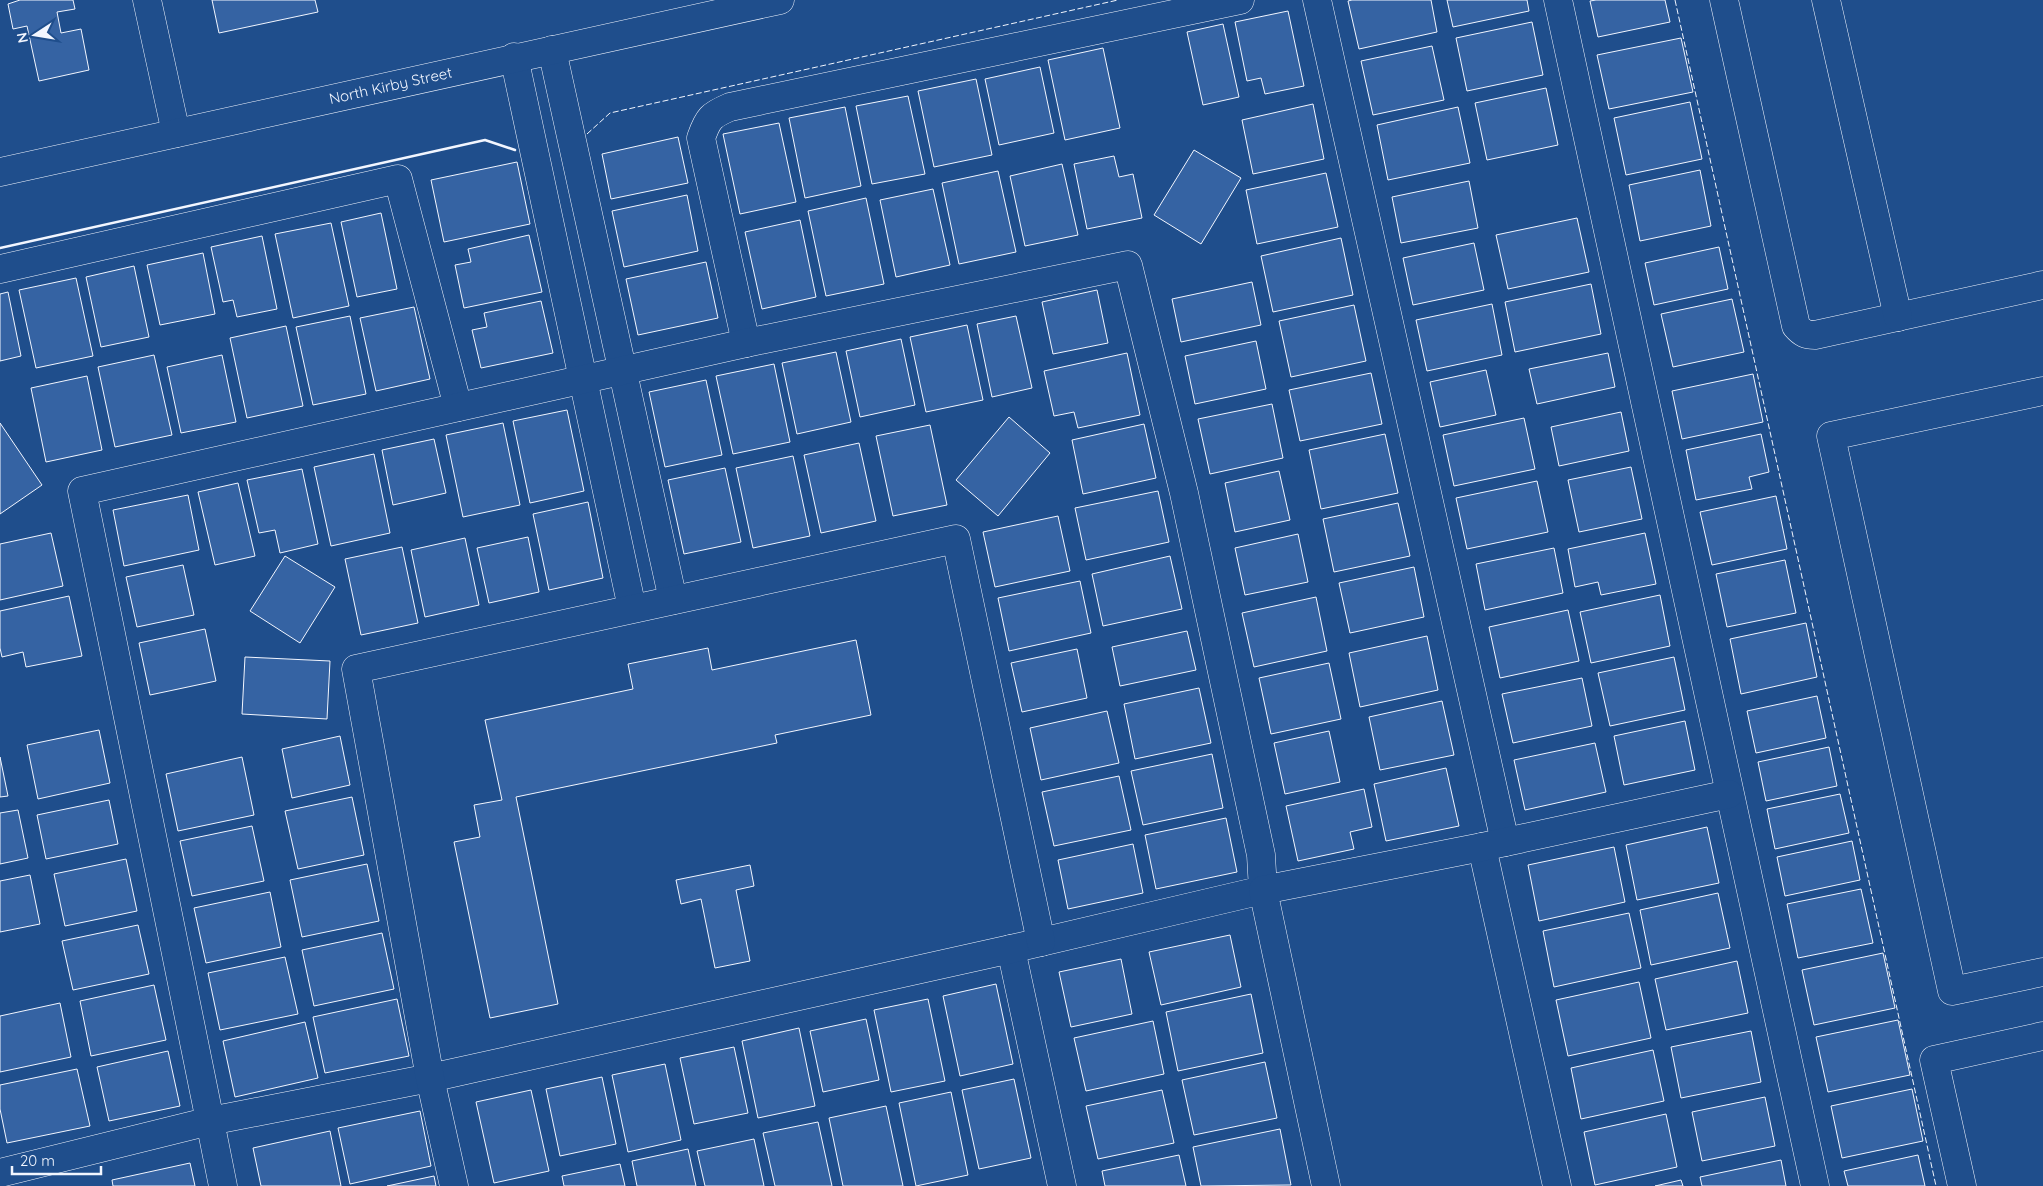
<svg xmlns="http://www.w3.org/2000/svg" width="2043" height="1186" viewBox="0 0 2043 1186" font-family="Quicksand,sans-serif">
	<rect width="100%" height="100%" fill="#1f4e8c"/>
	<path fill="#3563a3" stroke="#f2f6ff" d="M 20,0 L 73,0 L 75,9 L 57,12 L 61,33 L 81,29 L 89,70 L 39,81 L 27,26 L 13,29 L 8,4 Z
		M 212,0 L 315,0 L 318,12 L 219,33 Z
		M 1352,0 L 1431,0 L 1437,32 L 1359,49 L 1348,1 Z
		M 1447,0 L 1527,0 L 1529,11 L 1453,27 Z
		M 1596,0 L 1665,0 L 1670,22 L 1598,37 L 1590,1 Z
		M 1288,11 L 1304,86 L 1265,94 L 1261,78 L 1247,81 L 1235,22 Z
		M 1532,22 L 1543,75 L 1467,91 L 1456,38 Z
		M 1223,24 L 1239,97 L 1203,105 L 1187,32 Z
		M 1681,38 L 1693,92 L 1609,109 L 1597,55 Z
		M 1432,46 L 1444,100 L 1373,115 L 1361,61 Z
		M 1103,48 L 1120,128 L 1065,140 L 1048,60 Z
		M 1040,67 L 1054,133 L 999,145 L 985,79 Z
		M 976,79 L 992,155 L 934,167 L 918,91 Z
		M 1546,88 L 1558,145 L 1487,160 L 1475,103 Z
		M 908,96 L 925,174 L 872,184 L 856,106 Z
		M 1690,102 L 1702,159 L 1626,175 L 1614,118 Z
		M 1313,104 L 1324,159 L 1253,174 L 1242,120 Z
		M 845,107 L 861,186 L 805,198 L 789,118 Z
		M 1458,107 L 1470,163 L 1388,180 L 1377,125 Z
		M 779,123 L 796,202 L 740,214 L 723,134 Z
		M 678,137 L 688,183 L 611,199 L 602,154 Z
		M 1194,150 L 1241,178 L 1201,244 L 1154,215 Z
		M 1114,156 L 1119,177 L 1133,174 L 1142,218 L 1087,229 L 1074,164 Z
		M 517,162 L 530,224 L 444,242 L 431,180 Z
		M 1062,164 L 1078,235 L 1025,246 L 1010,176 Z
		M 1700,170 L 1711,226 L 1640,241 L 1629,185 Z
		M 998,171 L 1016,252 L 959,264 L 942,183 Z
		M 1326,173 L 1338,227 L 1257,244 L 1246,190 Z
		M 1469,181 L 1478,228 L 1401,243 L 1392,197 Z
		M 933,189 L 950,265 L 896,277 L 880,200 Z
		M 687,195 L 698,251 L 624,267 L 612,211 Z
		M 866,198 L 884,284 L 826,296 L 808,211 Z
		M 381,213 L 397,289 L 357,297 L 341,222 Z
		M 1577,218 L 1589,272 L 1508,289 L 1496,235 Z
		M 800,220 L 816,297 L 762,309 L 745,232 Z
		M 331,223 L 349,306 L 293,318 L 275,234 Z
		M 529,235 L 542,292 L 464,308 L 455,265 L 471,262 L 468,249 Z
		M 262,236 L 277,309 L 237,317 L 233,300 L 223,302 L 211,247 Z
		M 1341,238 L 1353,295 L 1273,312 L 1261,256 Z
		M 1474,243 L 1484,290 L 1413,305 L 1403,258 Z
		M 1719,247 L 1728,289 L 1654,305 L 1645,263 Z
		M 203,253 L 215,314 L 160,325 L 147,265 Z
		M 706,262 L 718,318 L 638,335 L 626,279 Z
		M 134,266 L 149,337 L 101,347 L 86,277 Z
		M 76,278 L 93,356 L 36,368 L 19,290 Z
		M 1252,282 L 1261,325 L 1181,342 L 1172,299 Z
		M 1591,284 L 1601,334 L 1515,352 L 1505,302 Z
		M 1097,290 L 1108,343 L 1053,354 L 1042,302 Z
		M 8,292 L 21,356 L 0,361 L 0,294 Z
		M 1732,299 L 1744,352 L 1673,367 L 1661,314 Z
		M 541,301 L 553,353 L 481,368 L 472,330 L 487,327 L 484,313 Z
		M 1492,304 L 1502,355 L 1427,371 L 1416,320 Z
		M 1354,305 L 1366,361 L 1291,377 L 1279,321 Z
		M 414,307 L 430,379 L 376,391 L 360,318 Z
		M 350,316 L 366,394 L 313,405 L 296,327 Z
		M 1016,316 L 1032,388 L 992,397 L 977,324 Z
		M 967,325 L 983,400 L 926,412 L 910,337 Z
		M 286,326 L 303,406 L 247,418 L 230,338 Z
		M 901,339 L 915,405 L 860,417 L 846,351 Z
		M 1256,341 L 1266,389 L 1195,404 L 1185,356 Z
		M 836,352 L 851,422 L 797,434 L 782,363 Z
		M 1127,353 L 1140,415 L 1078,428 L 1074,412 L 1054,416 L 1044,371 Z
		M 1608,353 L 1615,387 L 1537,404 L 1529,369 Z
		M 154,355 L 172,435 L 115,447 L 98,367 Z
		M 222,355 L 236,422 L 181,433 L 167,367 Z
		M 774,364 L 790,442 L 733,454 L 716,376 Z
		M 1486,370 L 1496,415 L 1440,427 L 1430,382 Z
		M 1371,373 L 1382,424 L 1300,441 L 1289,390 Z
		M 1753,374 L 1763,422 L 1682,439 L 1672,391 Z
		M 87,376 L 102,450 L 46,462 L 31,388 Z
		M 706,380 L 722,455 L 665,467 L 649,392 Z
		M 1272,404 L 1283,458 L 1210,474 L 1198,419 Z
		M 567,410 L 584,491 L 530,503 L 513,421 Z
		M 1621,412 L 1629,451 L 1559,466 L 1551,427 Z
		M 1009,417 L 1050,453 L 998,516 L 956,480 Z
		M 1524,418 L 1535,469 L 1454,486 L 1443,435 Z
		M 0,423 L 42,485 L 0,514 Z
		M 503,423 L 520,505 L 463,517 L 446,435 Z
		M 1144,424 L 1156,478 L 1083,494 L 1072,440 Z
		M 930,425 L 947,505 L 893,516 L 876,436 Z
		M 1385,434 L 1398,493 L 1321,509 L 1309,450 Z
		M 1761,434 L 1769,472 L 1749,477 L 1752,489 L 1696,500 L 1686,450 Z
		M 434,439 L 446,493 L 393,505 L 382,450 Z
		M 859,443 L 876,521 L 821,533 L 804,455 Z
		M 374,454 L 390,533 L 331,546 L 314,467 Z
		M 793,456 L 810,536 L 753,548 L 736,468 Z
		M 1631,467 L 1642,519 L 1579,532 L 1568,480 Z
		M 725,468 L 741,542 L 684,554 L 668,480 Z
		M 302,469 L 318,544 L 280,553 L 275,530 L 259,533 L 247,480 Z
		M 1279,471 L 1290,520 L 1235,532 L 1225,483 Z
		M 1537,481 L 1548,532 L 1467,549 L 1456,498 Z
		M 238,483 L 255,556 L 215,565 L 198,492 Z
		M 1158,491 L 1169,542 L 1086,560 L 1075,508 Z
		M 188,495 L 199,550 L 124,566 L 113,510 Z
		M 1776,496 L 1787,549 L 1712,565 L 1700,512 Z
		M 588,502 L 603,578 L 549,590 L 533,514 Z
		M 1398,503 L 1410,556 L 1334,572 L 1323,519 Z
		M 1058,516 L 1070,571 L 995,587 L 983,532 Z
		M 51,533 L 63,586 L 0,600 L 0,544 Z
		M 1645,533 L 1656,584 L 1601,595 L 1598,582 L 1575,587 L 1568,549 Z
		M 1298,534 L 1308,582 L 1245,595 L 1235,548 Z
		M 528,537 L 539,592 L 489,603 L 477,548 Z
		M 465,538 L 479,605 L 425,617 L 411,550 Z
		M 402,547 L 418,623 L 361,635 L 345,559 Z
		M 1554,548 L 1563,593 L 1485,610 L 1476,564 Z
		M 285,556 L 335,587 L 300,643 L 250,611 Z
		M 1170,556 L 1182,609 L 1103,626 L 1092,574 Z
		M 1785,560 L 1796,613 L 1727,627 L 1716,574 Z
		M 183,565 L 194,615 L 137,627 L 126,577 Z
		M 1414,567 L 1424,617 L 1350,633 L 1339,583 Z
		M 1080,581 L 1091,633 L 1009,651 L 998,598 Z
		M 1660,595 L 1670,646 L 1591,663 L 1580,612 Z
		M 69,596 L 82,656 L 26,667 L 23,652 L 2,657 L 0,648 L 0,611 Z
		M 1316,597 L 1327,651 L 1254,667 L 1242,613 Z
		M 1568,610 L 1579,661 L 1500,678 L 1489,627 Z
		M 1806,623 L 1817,677 L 1741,694 L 1730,639 Z
		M 205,629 L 216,681 L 150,695 L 139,643 Z
		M 1187,631 L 1196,670 L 1120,686 L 1112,647 Z
		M 1427,636 L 1438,690 L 1360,707 L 1349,653 Z
		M 856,640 L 871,715 L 775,735 L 777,743 L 516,797 L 558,1004 L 490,1018 L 454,842 L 480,837 L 474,805 L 502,800 L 485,720 L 633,689 L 628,664 L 708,648 L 712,670 Z
		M 1077,649 L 1087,698 L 1022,712 L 1011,663 Z
		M 245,657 L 330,661 L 327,719 L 242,714 Z
		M 1674,657 L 1685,710 L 1610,726 L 1598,673 Z
		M 1329,663 L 1341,719 L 1271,734 L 1259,678 Z
		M 1582,678 L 1592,726 L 1513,743 L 1502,694 Z
		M 1199,688 L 1211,743 L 1135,759 L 1124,704 Z
		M 1817,696 L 1826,738 L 1756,753 L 1747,711 Z
		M 1442,701 L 1454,755 L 1380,770 L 1369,717 Z
		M 1107,711 L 1119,763 L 1041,780 L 1030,728 Z
		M 1685,721 L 1695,770 L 1624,785 L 1614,736 Z
		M 99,730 L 110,783 L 38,799 L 27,745 Z
		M 1329,731 L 1340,782 L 1285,794 L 1274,743 Z
		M 340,736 L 350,785 L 292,798 L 282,749 Z
		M 1595,743 L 1606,792 L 1525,810 L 1514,760 Z
		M 1829,747 L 1837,786 L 1766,801 L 1758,762 Z
		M 1212,754 L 1223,808 L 1143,825 L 1131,771 Z
		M 0,757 L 8,796 L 0,797 Z
		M 242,757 L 254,815 L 178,831 L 166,774 Z
		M 1446,768 L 1459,826 L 1386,841 L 1374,784 Z
		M 1119,776 L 1131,830 L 1054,846 L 1042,792 Z
		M 1364,789 L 1372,827 L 1350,832 L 1354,849 L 1298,861 L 1286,806 Z
		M 1840,794 L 1849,833 L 1775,849 L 1767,809 Z
		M 352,797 L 364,855 L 298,869 L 285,811 Z
		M 109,800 L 118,844 L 46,859 L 37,815 Z
		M 18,810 L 28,858 L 0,864 L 0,813 Z
		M 1226,818 L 1237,872 L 1156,889 L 1145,835 Z
		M 252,826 L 264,881 L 192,896 L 180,841 Z
		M 1707,827 L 1719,883 L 1637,900 L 1626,845 Z
		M 1852,841 L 1860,880 L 1785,896 L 1777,857 Z
		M 1133,844 L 1143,893 L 1068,909 L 1058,860 Z
		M 1614,847 L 1625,902 L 1539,921 L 1528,865 Z
		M 126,859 L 137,911 L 65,926 L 54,874 Z
		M 367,864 L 379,921 L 302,937 L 290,880 Z
		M 750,865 L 754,886 L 736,890 L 750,961 L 715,968 L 701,899 L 681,904 L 676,880 Z
		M 30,875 L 40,924 L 0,932 L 0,881 Z
		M 1861,889 L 1873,943 L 1798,958 L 1787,904 Z
		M 270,892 L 281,947 L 206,963 L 194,908 Z
		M 1718,893 L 1730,948 L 1651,965 L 1640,910 Z
		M 1629,913 L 1641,968 L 1554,987 L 1543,931 Z
		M 138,925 L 149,974 L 73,990 L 62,941 Z
		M 382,933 L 394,989 L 314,1006 L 302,950 Z
		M 1230,935 L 1241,987 L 1161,1005 L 1149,952 Z
		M 1883,953 L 1895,1008 L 1814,1025 L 1802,970 Z
		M 285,957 L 298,1014 L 220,1030 L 208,973 Z
		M 1121,959 L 1132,1014 L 1071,1027 L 1059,972 Z
		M 1737,961 L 1748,1013 L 1666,1030 L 1655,979 Z
		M 1639,982 L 1651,1038 L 1568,1056 L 1556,1000 Z
		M 996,984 L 1013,1064 L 960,1076 L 943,996 Z
		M 154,985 L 166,1040 L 91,1056 L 80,1001 Z
		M 1251,994 L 1263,1053 L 1178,1071 L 1166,1012 Z
		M 397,999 L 409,1056 L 325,1073 L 313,1017 Z
		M 928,999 L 945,1081 L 891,1092 L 874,1010 Z
		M 60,1003 L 71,1057 L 0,1072 L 0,1016 Z
		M 866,1019 L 879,1080 L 823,1092 L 810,1031 Z
		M 1898,1020 L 1910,1075 L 1828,1092 L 1816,1037 Z
		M 1153,1021 L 1164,1074 L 1086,1091 L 1074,1038 Z
		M 305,1022 L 318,1078 L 235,1097 L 223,1041 Z
		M 799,1028 L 815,1106 L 758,1118 L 742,1041 Z
		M 1751,1031 L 1761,1082 L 1681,1098 L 1671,1047 Z
		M 734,1047 L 748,1113 L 694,1124 L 680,1058 Z
		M 1653,1050 L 1664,1101 L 1581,1119 L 1571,1068 Z
		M 168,1051 L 180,1106 L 109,1121 L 97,1067 Z
		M 1265,1062 L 1277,1118 L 1194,1135 L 1182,1080 Z
		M 665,1064 L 681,1140 L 628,1152 L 612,1075 Z
		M 77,1069 L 90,1126 L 7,1143 L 0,1109 L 0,1085 Z
		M 602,1077 L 616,1144 L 560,1156 L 546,1089 Z
		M 1014,1079 L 1031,1158 L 979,1169 L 962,1090 Z
		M 1912,1089 L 1923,1141 L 1842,1158 L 1831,1106 Z
		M 531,1090 L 549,1171 L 494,1183 L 476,1102 Z
		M 1162,1090 L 1174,1143 L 1098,1159 L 1086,1106 Z
		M 951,1092 L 968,1175 L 916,1186 L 899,1103 Z
		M 1765,1097 L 1775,1146 L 1702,1161 L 1692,1112 Z
		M 886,1106 L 903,1186 L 843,1186 L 829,1118 Z
		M 420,1111 L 431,1166 L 350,1184 L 338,1128 Z
		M 1666,1114 L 1677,1167 L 1595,1185 L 1584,1132 Z
		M 818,1122 L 832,1186 L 775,1186 L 763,1133 Z
		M 1280,1129 L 1291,1185 L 1201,1186 L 1193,1147 Z
		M 330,1131 L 341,1186 L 261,1186 L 253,1148 Z
		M 754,1139 L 764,1186 L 705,1186 L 697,1151 Z
		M 688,1149 L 696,1186 L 637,1186 L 632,1161 Z
		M 1179,1155 L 1186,1186 L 1105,1186 L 1102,1171 Z
		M 1918,1155 L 1925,1186 L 1848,1186 L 1844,1171 Z
		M 1781,1160 L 1786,1186 L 1702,1186 L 1700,1177 Z
		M 190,1163 L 195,1186 L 113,1186 L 112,1180 Z
		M 620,1164 L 625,1186 L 564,1186 L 562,1176 Z
		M 434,1176 L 436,1186 L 387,1186 Z
		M 1681,1180 L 1683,1186 L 1655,1186 Z"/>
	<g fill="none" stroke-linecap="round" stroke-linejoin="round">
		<defs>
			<g id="minor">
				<path d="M 147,0 L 176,133"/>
				<path d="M 1317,0 L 1505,842"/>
				<path d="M 1558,0 L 1815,1186"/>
				<path d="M 1724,0 L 1796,326 C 1802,333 1806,335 1815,335 L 2043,285"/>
				<path d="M 1826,0 L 1898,317"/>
				<path d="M 552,50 L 673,600"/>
				<path d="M 514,57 L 632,608"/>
				<path id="s1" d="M 0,172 L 780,0"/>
				<path d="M 0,269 L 398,179 L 458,407"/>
				<path d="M 746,343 L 701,138 C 708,118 711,115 730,107 L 1240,0"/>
				<path d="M 2043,391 L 1831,436 L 1952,991 L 2043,972"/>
				<path d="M 1482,847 L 1557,1186"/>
				<path d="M 1011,949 L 1062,1186"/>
				<path d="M 0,1173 L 210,1121 L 430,1078 L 1011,949 L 1263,890 L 1261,855 L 1184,493 L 1128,265 L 746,343 L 82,491 L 210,1121 L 223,1186"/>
				<path d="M 454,1186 L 430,1078 L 356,669 L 956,539 L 1041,942"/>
				<path d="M 1326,1186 L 1263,890 L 1482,847 L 1729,794"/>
				<path d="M 1962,1186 L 1934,1060 L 2043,1036"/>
			</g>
		</defs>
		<use href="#minor" stroke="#f2f6ff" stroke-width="29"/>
		<use href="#minor" stroke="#1f4e8c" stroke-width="28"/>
		<path stroke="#f2f6ff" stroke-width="1" stroke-dasharray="6 2.5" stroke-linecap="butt" d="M 1675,0 L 1936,1186
			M 587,134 L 610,113 L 1118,0"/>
		<path stroke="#f2f6ff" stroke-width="2.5" d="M 0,248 L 485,140 L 515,150"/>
	</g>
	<g text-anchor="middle" stroke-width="4" stroke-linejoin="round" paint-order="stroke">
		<g font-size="15" fill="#f2f6ff" stroke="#1f4e8c">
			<text dy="5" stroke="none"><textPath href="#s1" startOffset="400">North Kirby Street</textPath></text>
		</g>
	</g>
	<g transform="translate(35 35) rotate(258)" stroke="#1f4e8c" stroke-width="4" paint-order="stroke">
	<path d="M0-4L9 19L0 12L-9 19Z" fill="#f2f6ff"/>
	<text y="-8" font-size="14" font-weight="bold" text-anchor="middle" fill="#f2f6ff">N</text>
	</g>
	<path d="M12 1166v8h89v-8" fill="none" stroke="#f2f6ff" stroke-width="2.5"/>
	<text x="20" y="1166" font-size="15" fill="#f2f6ff" stroke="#1f4e8c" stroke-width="4" paint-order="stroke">20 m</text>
</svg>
